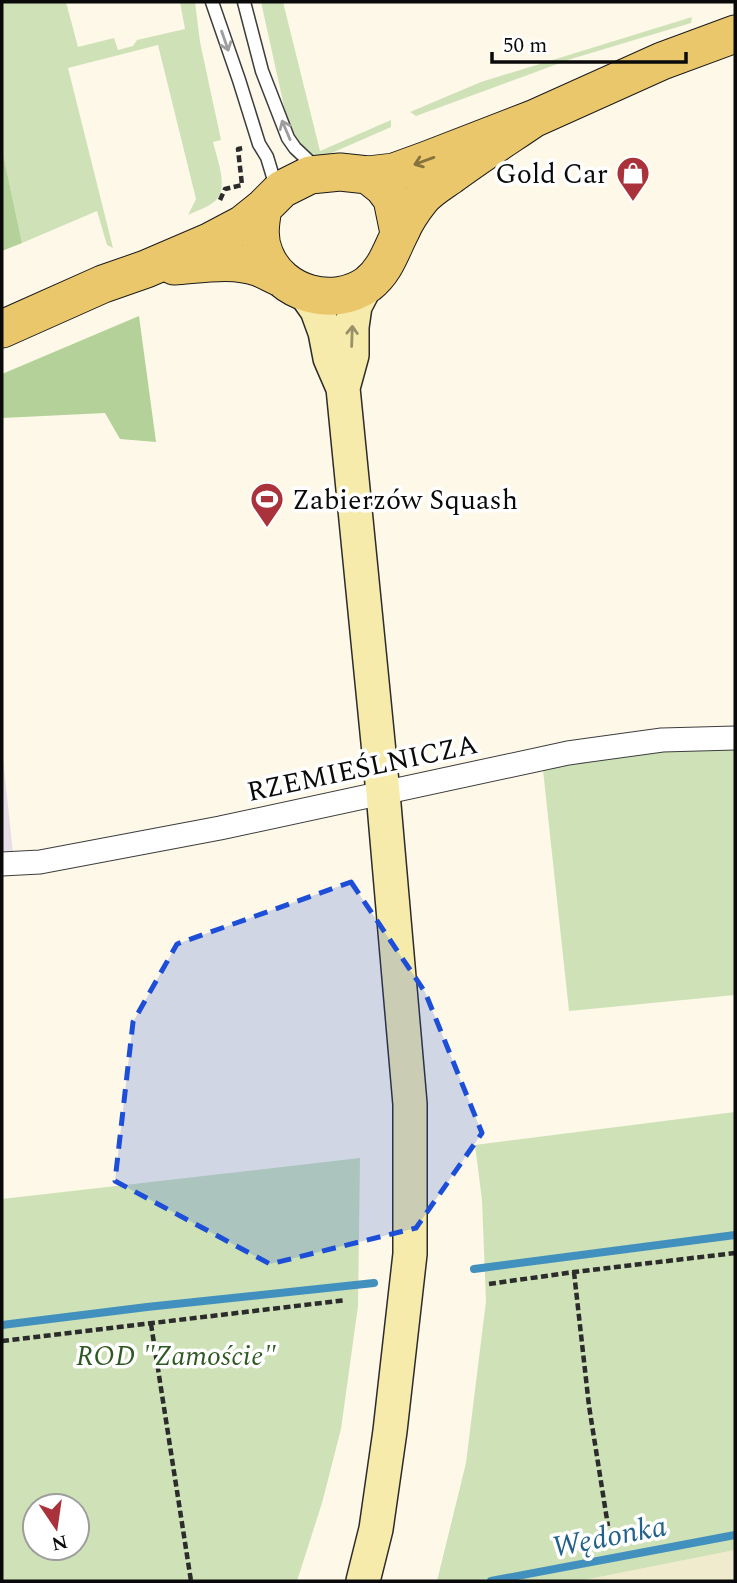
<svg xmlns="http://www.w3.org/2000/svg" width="737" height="1583" viewBox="0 0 737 1583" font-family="Spectral,serif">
	<rect width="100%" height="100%" fill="#fdf8e8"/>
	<path fill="#e7dee8" d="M 2,750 L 13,853 L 2,852 Z"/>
	<path fill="#efebcc" d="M 735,1550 L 735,1581 L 579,1581 L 725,1552 Z"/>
	<path fill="#cfe2b7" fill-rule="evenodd" d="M 2,2 L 66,2 L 78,47 L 114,38 L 118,50 L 133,46 L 137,40 L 185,29 L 180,2 L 195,2 L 200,42 L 221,140 L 213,142 C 217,159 230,190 214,202 C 206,208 196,211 188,215 L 196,199 L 158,45 L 68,68 L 113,248 L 107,245 L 97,211 L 22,243 L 2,149 Z
		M 261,2 L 283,2 L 320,151 L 391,120 L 391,127 L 318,159 L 293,147 Z
		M 692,17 L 691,23 L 571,59 L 416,116 L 410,112 L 481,82 Z
		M 683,749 L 735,750 L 735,995 L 569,1011 L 543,770 L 643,752 Z
		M 735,1112 L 735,1550 L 579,1581 L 437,1581 L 466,1463 L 486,1301 L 482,1200 L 475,1145 Z
		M 360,1158 L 358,1306 L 341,1429 L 322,1503 L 297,1581 L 2,1581 L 2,1199 ZM 77,1506 L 77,1548 L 35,1548 L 35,1506 Z"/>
	<path fill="#b3d198" d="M 2,149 L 22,243 L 2,251 Z
		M 139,316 L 156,442 L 120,439 L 105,413 L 2,418 L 2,374 Z"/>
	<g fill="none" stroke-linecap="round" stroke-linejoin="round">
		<path stroke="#4290be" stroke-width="8" d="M 474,1269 L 735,1235
			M 2,1325 L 147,1307 L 374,1283
			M 491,1581 L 735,1535"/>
		<defs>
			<path id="lane" d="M 212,2 L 239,80 L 259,144 L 267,157 L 274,180 L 273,190
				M 244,2 L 262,71 L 288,138 L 295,148 L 313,165 L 317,167"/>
			<path id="street" d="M 2,864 L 40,862 L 220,828 L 568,753 L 662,740 L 735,738"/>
			<path id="secondary" d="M 305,293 L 317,310 L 325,332 L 330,358 L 343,388 L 383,793 L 410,1104 L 410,1254 L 390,1431 L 376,1529 L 363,1581
				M 343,388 L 352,355 L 352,327 L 355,306 L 366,285"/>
			<path id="primary" d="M 368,175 L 394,172 L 427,160 L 533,119 L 662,61 L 735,34
				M 263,208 C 260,225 258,239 265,255 C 281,294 333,309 368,284 C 386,270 391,250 401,231 C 406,219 413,209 421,199 C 428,190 440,183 450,176 C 477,156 505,138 533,119
				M 174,266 C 202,264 233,258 260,268 C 267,271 274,275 281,278
				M 2,329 L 103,284 L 146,269 L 209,242 L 243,224 L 263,208 L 282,189 L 310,175 L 340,172 L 368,175 L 383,187 L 392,199 L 399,233"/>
		</defs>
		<use href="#lane" stroke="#3d3d3d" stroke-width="15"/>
		<use href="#street" stroke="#3d3d3d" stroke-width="25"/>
		<use href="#secondary" stroke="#2c2c2c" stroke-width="36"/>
		<use href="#primary" stroke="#1b1b1b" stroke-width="39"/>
		<path stroke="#2c2c2c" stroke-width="4.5" stroke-dasharray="7 3.5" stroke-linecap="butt" d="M 220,200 L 225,189 L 242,185 L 238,149 L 244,148
			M 574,1272 L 589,1406 L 608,1526
			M 489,1284 L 574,1272 L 735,1253
			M 151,1324 L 191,1581
			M 2,1341 L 346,1300"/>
		<use href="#lane" stroke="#fff" stroke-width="12"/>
		<use href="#street" stroke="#fff" stroke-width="23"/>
		<use href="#secondary" stroke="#f6ebaa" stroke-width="33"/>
		<use href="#primary" stroke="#eac76b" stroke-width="37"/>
	</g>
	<defs><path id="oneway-shaft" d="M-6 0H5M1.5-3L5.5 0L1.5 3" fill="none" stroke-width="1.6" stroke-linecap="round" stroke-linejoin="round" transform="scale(1.75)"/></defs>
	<g stroke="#9d9d9d">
		<use href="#oneway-shaft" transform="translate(225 41) rotate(71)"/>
		<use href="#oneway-shaft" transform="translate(286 130) rotate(-113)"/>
	</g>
	<use stroke="#85723f" href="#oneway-shaft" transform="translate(424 161) rotate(160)"/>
	<use stroke="#98916a" href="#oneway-shaft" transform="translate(352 336) rotate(-88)"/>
	<path fill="#1d4ed8" fill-opacity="0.2" stroke="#1d4ed8" stroke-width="5" stroke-dasharray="14 9" stroke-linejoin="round" d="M 351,882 L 425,992 L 482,1133 L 416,1228 L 270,1264 L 115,1181 L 133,1022 L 177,944 Z"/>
	<defs>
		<symbol id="shop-pin" viewBox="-11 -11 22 30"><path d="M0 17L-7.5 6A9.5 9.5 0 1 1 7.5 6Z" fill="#a9323b" stroke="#fff"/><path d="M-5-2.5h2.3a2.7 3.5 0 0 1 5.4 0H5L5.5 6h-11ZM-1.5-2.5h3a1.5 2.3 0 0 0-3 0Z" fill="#fff"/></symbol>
		<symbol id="stadium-pin" viewBox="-11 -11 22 30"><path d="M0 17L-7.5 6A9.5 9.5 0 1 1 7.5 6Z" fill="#a9323b" stroke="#fff"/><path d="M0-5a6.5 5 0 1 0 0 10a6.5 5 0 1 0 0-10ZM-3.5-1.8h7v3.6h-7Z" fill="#fff"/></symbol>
	</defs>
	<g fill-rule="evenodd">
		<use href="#shop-pin" x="614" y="154" width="38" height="52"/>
		<use href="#stadium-pin" x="248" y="480" width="38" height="52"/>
	</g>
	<g text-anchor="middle" stroke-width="7" stroke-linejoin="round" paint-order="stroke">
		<g font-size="28" fill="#0a0a0a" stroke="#fff" text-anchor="end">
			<text x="608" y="183">Gold Car</text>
			<text x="292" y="509" text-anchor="start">Zabierzów Squash</text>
		</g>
		<g font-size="28" fill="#0a0a0a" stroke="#fff">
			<text transform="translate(362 767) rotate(-12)" y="10">RZEMIEŚLNICZA</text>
		</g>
		<g font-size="28" font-style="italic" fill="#2f5922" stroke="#fff">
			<text x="176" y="1365">ROD "Zamoście"</text>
		</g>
		<g font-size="30" font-style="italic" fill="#22618c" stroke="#fff">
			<text transform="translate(609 1536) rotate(-11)" y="10">Wędonka</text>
		</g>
	</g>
	<rect width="737" height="1583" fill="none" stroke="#0a0a0a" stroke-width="7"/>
	<g transform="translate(56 1527) rotate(167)"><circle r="33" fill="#ffffff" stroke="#9d9d9d" stroke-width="2"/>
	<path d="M0-5L12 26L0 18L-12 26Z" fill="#a9323b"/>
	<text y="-10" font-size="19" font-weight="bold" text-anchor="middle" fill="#0a0a0a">N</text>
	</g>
	<path d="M492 52v10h194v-10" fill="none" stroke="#0a0a0a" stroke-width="3.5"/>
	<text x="503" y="52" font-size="21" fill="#0a0a0a" stroke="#ffffff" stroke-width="5" paint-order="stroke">50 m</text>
</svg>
